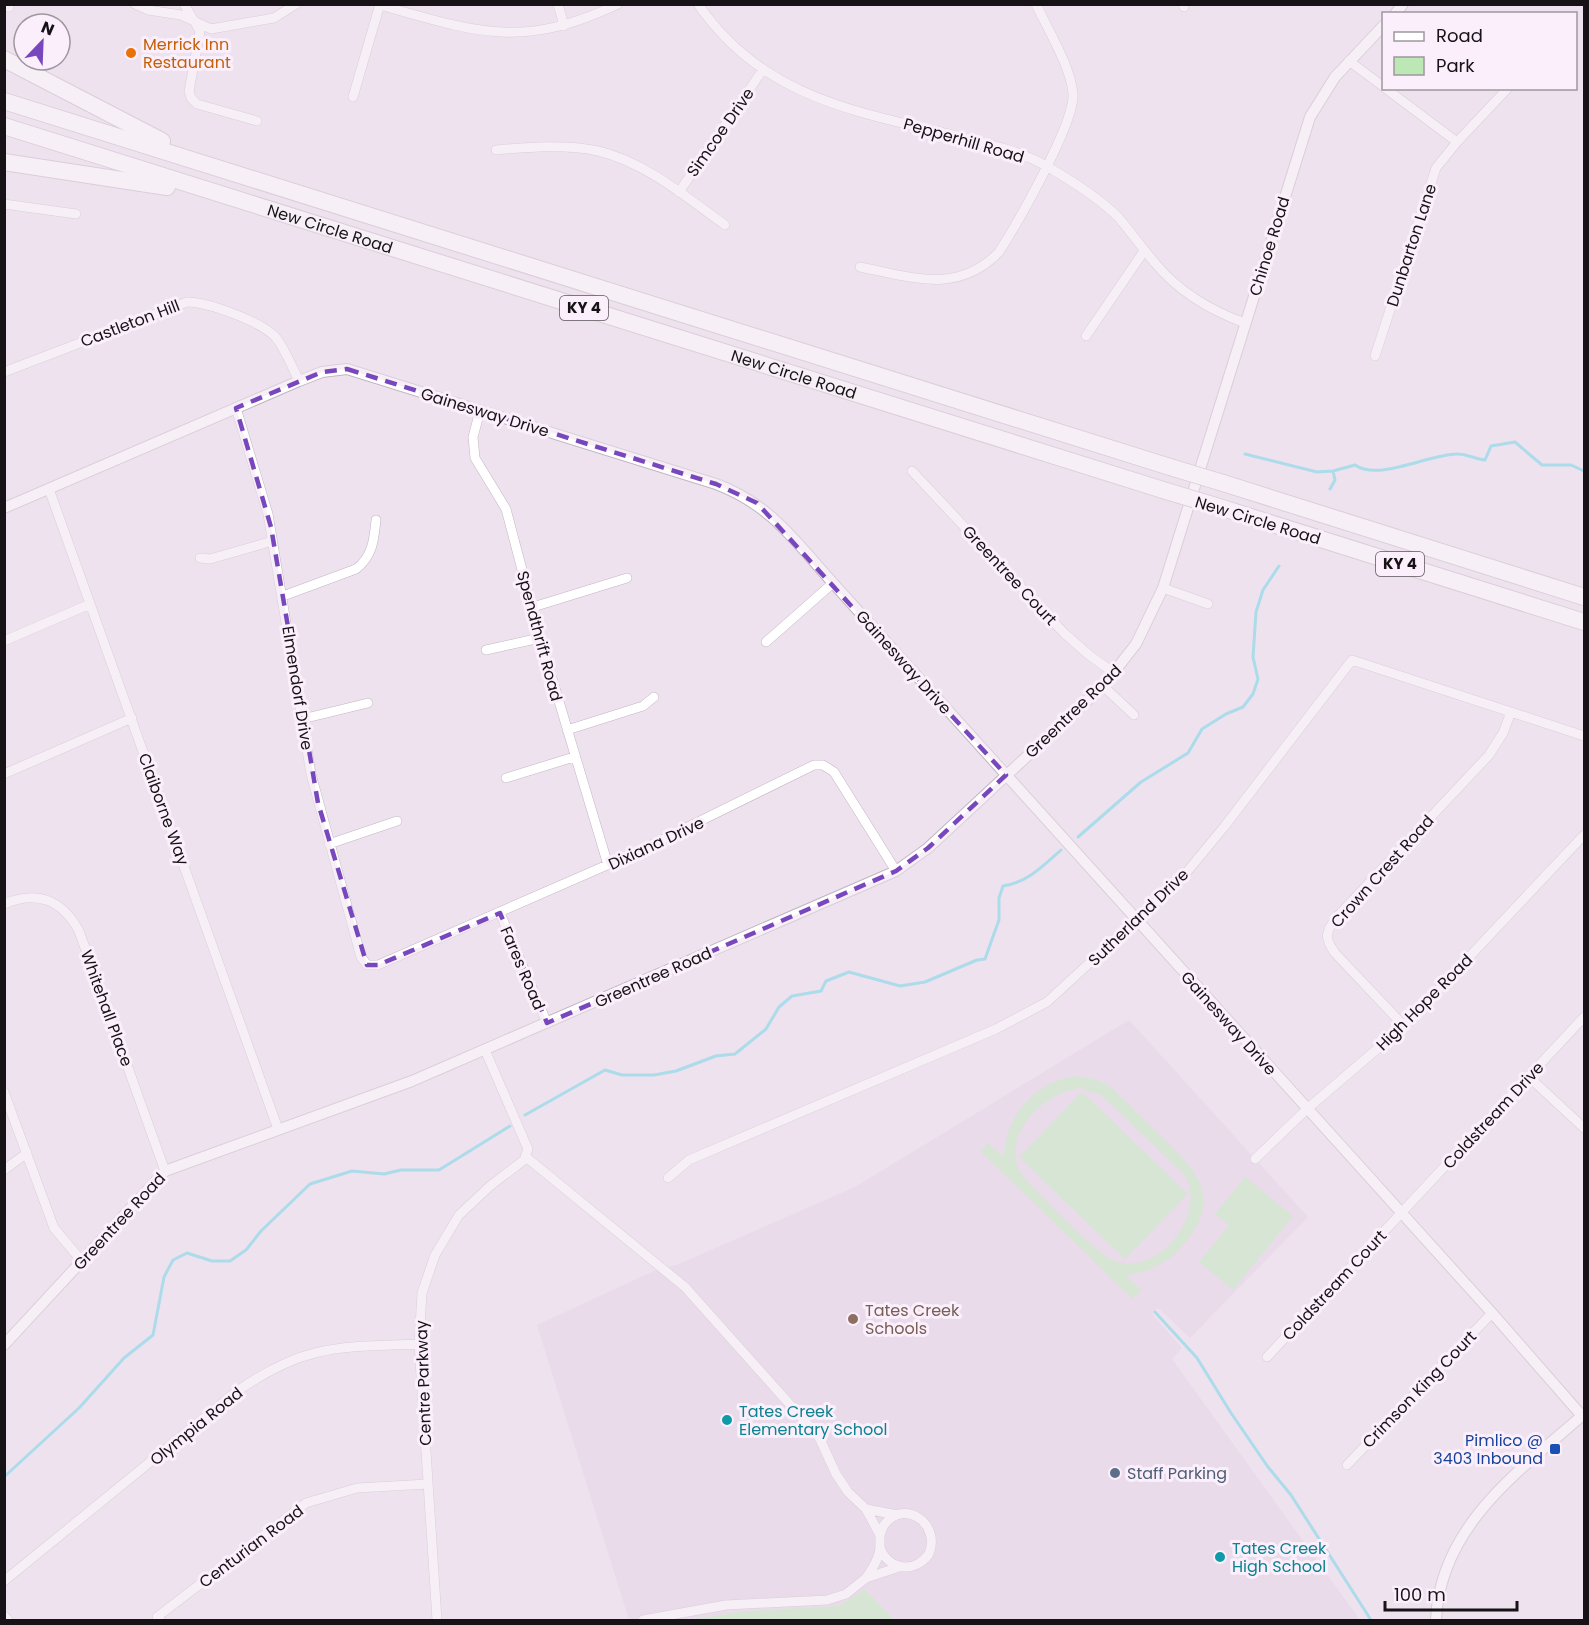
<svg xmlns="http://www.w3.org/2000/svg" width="1589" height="1625" viewBox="0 0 1589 1625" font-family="Poppins,sans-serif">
	<rect width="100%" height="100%" fill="#eee2ef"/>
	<path fill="#e3d2e4" d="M 1129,1020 L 1308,1217 L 1190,1338 L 1158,1308 L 1152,1314 L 1182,1348 L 1172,1359 L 1360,1620 L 895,1620 L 865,1589 L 838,1606 L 744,1611 L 687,1620 L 629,1620 L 537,1325 L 654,1271 L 679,1264 L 855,1187 Z"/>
	<path fill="#bbe8b4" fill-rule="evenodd" d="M 1076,1076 L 1095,1079 L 1111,1087 C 1127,1103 1144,1119 1160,1135 C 1195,1169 1224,1196 1185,1243 C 1171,1261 1149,1273 1126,1275 L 1141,1290 L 1133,1299 L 980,1151 L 988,1143 L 1004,1157 C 1005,1117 1035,1081 1076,1076 ZM 1079,1088 L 1101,1095 L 1184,1174 C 1208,1211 1162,1274 1118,1262 C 1096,1256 1047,1200 1028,1182 C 992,1145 1040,1093 1079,1088 Z
		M 1082,1092 L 1188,1194 L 1125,1259 L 1019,1157 Z
		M 1245,1177 L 1293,1216 L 1233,1290 L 1199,1262 L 1229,1225 L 1215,1214 Z
		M 865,1589 L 895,1620 L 687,1620 L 744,1611 L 838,1606 Z"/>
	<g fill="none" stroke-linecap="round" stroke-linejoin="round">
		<path stroke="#5bd3e5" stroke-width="3" d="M 1245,454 L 1317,472 L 1333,471
			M 1330,489 L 1335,480 L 1333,471 L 1355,465 C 1379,482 1431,453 1458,454 C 1466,454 1476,459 1485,460 L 1491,446 L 1515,442 L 1542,465 L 1571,465 L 1584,471
			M 1078,837 L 1141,782 L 1188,753 L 1202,729 L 1226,714 L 1243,707 L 1253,694 L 1258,679 L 1253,657 L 1256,612 L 1263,590 L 1279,566
			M 525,1115 L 605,1070 L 622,1075 L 654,1075 L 676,1071 L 716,1056 L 735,1054 L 766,1029 L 779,1007 L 792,996 L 821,991 L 826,981 L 849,972 L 900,986 L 925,982 L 977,960 L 985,959 L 999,920 L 999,898 L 1003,886 C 1028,882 1043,866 1061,850
			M 1155,1312 L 1197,1358 L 1231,1413 L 1268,1467 L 1291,1495 L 1371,1620
			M 4,1477 L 79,1408 L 124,1358 L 153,1335 L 164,1277 L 173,1260 L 187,1253 L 212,1261 L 230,1261 L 246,1250 L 261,1231 L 310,1184 L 352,1171 L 384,1174 L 401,1170 L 439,1170 L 510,1126"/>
		<defs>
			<path id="minor" d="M 135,4 L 148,10 L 181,15 L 211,29 L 274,18 L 296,4
				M 184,4 L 200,31 L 189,91 L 191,98 L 197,104 L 257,121
				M 558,4 L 564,26
				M 698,4 C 761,96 852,111 953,135 C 985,143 1019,150 1048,167 C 1072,181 1098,197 1118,217 C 1131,232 1142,248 1155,263 C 1179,292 1209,310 1245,323
				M 1183,4 L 1184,7
				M 4,5 L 9,7
				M 380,5 C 476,32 522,50 618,4
				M 1349,61 L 1384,87
				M 1385,88 L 1457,142
				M 353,97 L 380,4
				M 496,150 C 529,147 566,144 598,151 C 645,162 686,197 725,225
				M 679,192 L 762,71
				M 4,204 L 76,214
				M 860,267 C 911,277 958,295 999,252 C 1017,224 1075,123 1073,94 C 1071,67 1048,30 1036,4
				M 1086,336 L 1144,251
				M 1375,356 L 1436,168 L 1457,142 L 1508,88
				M 4,372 L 187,302 C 207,302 264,322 277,339 C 286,351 292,367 299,381
				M 236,408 L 268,514 L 311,774 L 361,957 L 367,965 L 378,965 L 637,852 L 814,765 L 823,765 L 834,772 L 896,871
				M 480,411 L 473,437 L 475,458 L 506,509 L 540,638 L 608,865
				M 912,471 L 1064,633 L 1089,655 L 1114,673
				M 49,489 L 278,1129
				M 200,558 L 210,559 L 273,541
				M 1163,588 L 1208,604
				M 283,596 L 356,569 C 373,556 374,539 376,520
				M 533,607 L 627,578
				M 4,641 L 90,604
				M 766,642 L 833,583
				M 486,650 L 540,638
				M 1103,686 L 1134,715
				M 302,719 L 368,703
				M 567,730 L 643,706 L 654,697
				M 4,774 L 132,718
				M 506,778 L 574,757
				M 329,844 L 397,821
				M 4,904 C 38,890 62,900 79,931 L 165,1171
				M 500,913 L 547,1023
				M 1404,1026 L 1335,953 C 1324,938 1325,932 1337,917 L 1489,755 L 1503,733 L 1511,712
				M 1529,1077 L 1584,1128
				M 4,1092 L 54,1228 L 81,1260
				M 526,1157 L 685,1287 L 819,1437 L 836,1474 L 848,1492 L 866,1509 L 880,1535
				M 1255,1159 L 1307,1109 L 1404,1026 L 1584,835
				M 4,1170 L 27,1153
				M 668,1178 L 689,1160 L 996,1029 L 1047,1002 L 1181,879 L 1224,827 L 1352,660 L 1584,736
				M 1267,1357 L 1584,1017
				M 1347,1465 L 1492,1313
				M 866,1509 L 897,1515
				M 866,1578 C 872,1569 879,1559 880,1548 C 880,1539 879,1533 884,1525 C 904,1498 941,1523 929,1554 C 914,1574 889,1570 880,1548
				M 4,1581 L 236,1392 C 304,1344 339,1347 419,1344
				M 4,1616 L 8,1620
				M 160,1620 L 157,1617 L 306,1503 L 357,1488 L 428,1484
				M 437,1620 L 419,1344 L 422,1293 L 435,1255 L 459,1215 L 490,1186 L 524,1160 L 528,1149 L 485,1050
				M 643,1620 L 726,1605 L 827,1600 L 846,1594 L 866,1578 L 899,1567"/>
			<path id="tertiary" d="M 1395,14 L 1403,4
				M 4,508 L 299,381 L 322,372 L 347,369 L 716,484 C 770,504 795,541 833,583 L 1492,1313 L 1582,1416
				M 4,1345 L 165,1171 L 412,1081 L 896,871 L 928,848 L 1103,686 L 1136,644 L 1163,588 L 1310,117 L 1335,77 L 1384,25
				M 1436,1620 C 1440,1526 1519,1471 1584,1414"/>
			<g id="motorway">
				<path d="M 4,59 L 162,141"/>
				<path d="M 4,101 L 1170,467"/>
				<path id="s1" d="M 4,126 L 1163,490"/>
				<path d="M 4,162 L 167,187"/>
				<path d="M 1223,483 L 1584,597"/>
				<path d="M 1216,506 L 1584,622"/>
			</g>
		</defs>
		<use href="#minor" stroke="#c1b6c2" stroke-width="10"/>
		<use href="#tertiary" stroke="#c1b6c2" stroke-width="12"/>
		<use href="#motorway" stroke="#c1b6c2" stroke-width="18"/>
		<use href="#minor" stroke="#fff" stroke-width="9"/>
		<use href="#tertiary" stroke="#fff" stroke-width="10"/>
		<use href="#motorway" stroke="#fff" stroke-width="16"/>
		<defs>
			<path id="motorway-bridge" d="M 1170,467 L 1223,483
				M 1163,490 L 1216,506"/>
		</defs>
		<use href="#motorway-bridge" stroke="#c1b6c2" stroke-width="18" stroke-linecap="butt"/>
		<use href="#motorway-bridge" stroke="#fff" stroke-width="16"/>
	</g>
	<path d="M0 0H1589V1625H0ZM 347,369 L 716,484 L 757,503 L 1006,775 L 928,848 L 896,871 L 547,1023 L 500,913 L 378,965 L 367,965 L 318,803 L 271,527 L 236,408 L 322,372 Z" fill="#eee2ef" fill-opacity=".55" fill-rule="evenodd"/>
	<path fill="none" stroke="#7847be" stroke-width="4.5" stroke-dasharray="12 8" stroke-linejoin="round" d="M 347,369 L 716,484 L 757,503 L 1006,775 L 928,848 L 896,871 L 547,1023 L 500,913 L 378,965 L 367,965 L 318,803 L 271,527 L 236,408 L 322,372 Z"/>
	<circle fill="#e8710a" stroke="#fbeffc" stroke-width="2" cx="131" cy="53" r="6"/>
	<circle fill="#8d6e63" stroke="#fbeffc" stroke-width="2" cx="853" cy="1319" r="6"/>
	<g fill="#0f9aa8" stroke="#fbeffc" stroke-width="2">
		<circle cx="727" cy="1420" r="6"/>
		<circle cx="1220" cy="1557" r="6"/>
	</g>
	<rect fill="#1a4fb4" stroke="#fbeffc" stroke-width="2" x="1549" y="1443" width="12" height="12" rx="3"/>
	<circle fill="#5c6f8a" stroke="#fbeffc" stroke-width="2" cx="1115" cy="1473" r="6"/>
	<g text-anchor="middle" stroke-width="6" stroke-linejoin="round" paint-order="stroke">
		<g fill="#fbeffc" stroke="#5b545b" stroke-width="1.5">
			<rect x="560" y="296" width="48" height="24" rx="4.5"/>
			<rect x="1376" y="552" width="48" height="24" rx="4.5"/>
		</g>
		<g font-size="15" font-weight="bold" fill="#161216">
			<text x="584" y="313">KY 4</text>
			<text x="1400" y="569">KY 4</text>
		</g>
		<g font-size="16" fill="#c56008" stroke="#fbeffc" text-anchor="start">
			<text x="143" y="50">Merrick Inn<tspan x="143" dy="18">Restaurant</tspan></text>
		</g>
		<g font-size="16" fill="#161216" stroke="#fbeffc">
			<text transform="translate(720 132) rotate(-55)" y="6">Simcoe Drive</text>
			<text transform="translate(964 140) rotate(16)" y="6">Pepperhill Road</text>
			<text dy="6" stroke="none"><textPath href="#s1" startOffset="342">New Circle Road</textPath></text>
			<text transform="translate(1411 245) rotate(-72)" y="6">Dunbarton Lane</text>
			<text transform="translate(1269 246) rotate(-73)" y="6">Chinoe Road</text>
			<text transform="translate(130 323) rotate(-21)" y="6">Castleton Hill</text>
			<text dy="6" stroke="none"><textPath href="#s1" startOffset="828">New Circle Road</textPath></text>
			<text transform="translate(485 412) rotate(17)" y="6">Gainesway Drive</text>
			<text transform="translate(1258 520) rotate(17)" y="6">New Circle Road</text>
			<text transform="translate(1010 575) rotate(47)" y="6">Greentree Court</text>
			<text transform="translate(540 636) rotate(75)" y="6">Spendthrift Road</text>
			<text transform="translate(904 662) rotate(48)" y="6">Gainesway Drive</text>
			<text transform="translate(298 688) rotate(81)" y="6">Elmendorf Drive</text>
			<text transform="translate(1073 711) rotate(-44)" y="6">Greentree Road</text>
			<text transform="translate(164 809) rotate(70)" y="6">Claiborne Way</text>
			<text transform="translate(656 843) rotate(-25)" y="6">Dixiana Drive</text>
			<text transform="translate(1382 871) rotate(-48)" y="6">Crown Crest Road</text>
			<text transform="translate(1138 917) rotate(-44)" y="6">Sutherland Drive</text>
			<text transform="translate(523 968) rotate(67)" y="6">Fares Road</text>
			<text transform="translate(653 977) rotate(-24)" y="6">Greentree Road</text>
			<text transform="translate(1424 1002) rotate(-45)" y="6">High Hope Road</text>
			<text transform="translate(107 1008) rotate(70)" y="6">Whitehall Place</text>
			<text transform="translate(1229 1023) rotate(48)" y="6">Gainesway Drive</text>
			<text transform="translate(1493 1115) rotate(-47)" y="6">Coldstream Drive</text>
			<text transform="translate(119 1221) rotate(-47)" y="6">Greentree Road</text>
			<text transform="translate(1334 1285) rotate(-47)" y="6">Coldstream Court</text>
			<text transform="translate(423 1383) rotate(-92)" y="6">Centre Parkway</text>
			<text transform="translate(1419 1389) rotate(-46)" y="6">Crimson King Court</text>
			<text transform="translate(196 1426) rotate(-39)" y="6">Olympia Road</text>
			<text transform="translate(251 1546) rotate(-37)" y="6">Centurian Road</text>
		</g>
		<g font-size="16" fill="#785e54" stroke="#fbeffc" text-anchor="start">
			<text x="865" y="1316">Tates Creek<tspan x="865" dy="18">Schools</tspan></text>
		</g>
		<g font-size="16" fill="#0d838f" stroke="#fbeffc" text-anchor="start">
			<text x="739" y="1417">Tates Creek<tspan x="739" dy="18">Elementary School</tspan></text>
			<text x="1232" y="1554">Tates Creek<tspan x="1232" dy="18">High School</tspan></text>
		</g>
		<g font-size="16" fill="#164399" stroke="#fbeffc" text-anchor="end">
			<text x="1543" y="1446">Pimlico @<tspan x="1543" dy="18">3403 Inbound</tspan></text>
		</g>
		<g font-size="16" fill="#4e5e75" stroke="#fbeffc" text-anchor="start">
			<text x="1127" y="1479">Staff Parking</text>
		</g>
	</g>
	<rect width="1589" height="1625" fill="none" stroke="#161216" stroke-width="12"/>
	<rect x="1382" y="12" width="195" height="78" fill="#fbeffc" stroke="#9f97a0" stroke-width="1.5"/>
	<rect x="1394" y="32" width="30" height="9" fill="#ffffff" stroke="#9f97a0" stroke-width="1.5"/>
	<text x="1436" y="42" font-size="18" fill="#161216">Road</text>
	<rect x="1394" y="57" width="30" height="18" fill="#bbe8b4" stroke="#9f97a0" stroke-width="1.5"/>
	<text x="1436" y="72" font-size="18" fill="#161216">Park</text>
	<g transform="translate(42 42) rotate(23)"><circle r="28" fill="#fbeffc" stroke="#9f97a0" stroke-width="1.5"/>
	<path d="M0-4.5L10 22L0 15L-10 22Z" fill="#7847be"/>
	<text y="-9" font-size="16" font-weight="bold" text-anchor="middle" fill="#161216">N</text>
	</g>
	<path d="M1385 1601v9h132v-9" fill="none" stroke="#161216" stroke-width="3"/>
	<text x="1394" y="1601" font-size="18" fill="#161216" stroke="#fbeffc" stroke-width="4.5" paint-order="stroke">100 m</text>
</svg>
